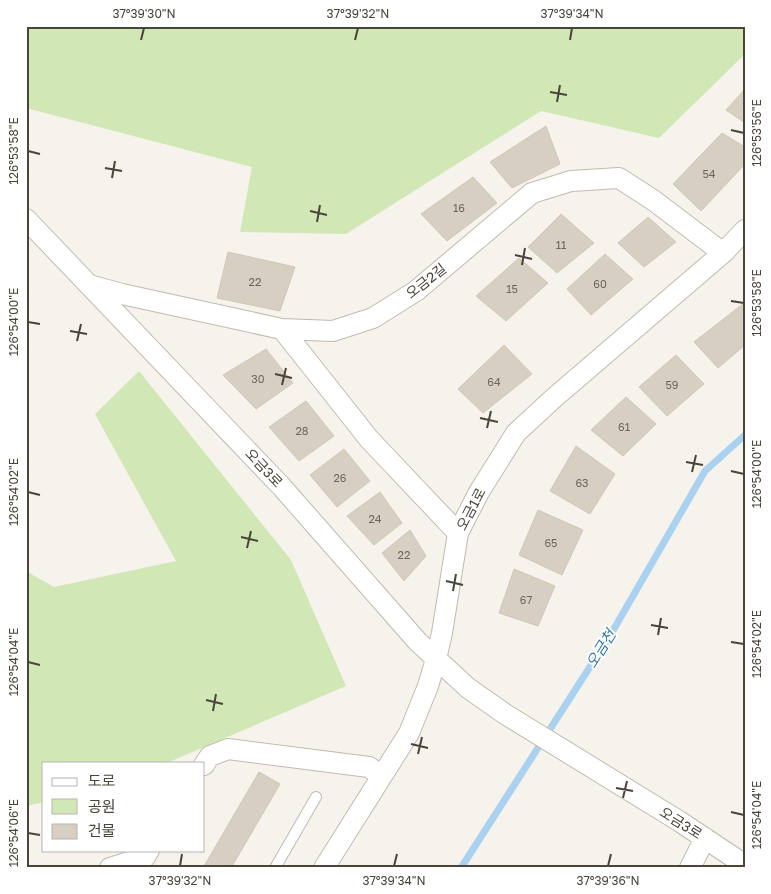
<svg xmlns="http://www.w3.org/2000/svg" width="771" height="894" viewBox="0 0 771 894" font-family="'Golos Text','Noto Sans KR',sans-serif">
	<rect width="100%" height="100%" fill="#f5f3ec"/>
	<path fill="#d1e8b6" d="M 26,26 L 745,26 L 745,54 L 659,138 L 541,111 L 346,234 L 240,232 L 252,167 L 26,108 Z
		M 139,371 L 291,560 L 346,686 L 167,763 L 44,763 L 44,802 L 26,806 L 26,571 L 54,587 L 176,561 L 95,414 Z"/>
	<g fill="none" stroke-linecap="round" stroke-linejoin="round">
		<path stroke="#aad2f0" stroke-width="7" d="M 461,868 L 611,634 L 705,471 L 745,435"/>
	</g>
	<path fill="#d7cfc1" stroke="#d2c7b4" d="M 745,89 L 745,123 L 726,110 Z
		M 546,126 L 560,164 L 512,188 L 490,162 Z
		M 722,133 L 745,147 L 745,164 L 701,211 L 673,184 Z
		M 473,177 L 497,203 L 447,241 L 421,214 Z
		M 561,214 L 594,243 L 557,273 L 528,247 Z
		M 648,217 L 676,242 L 644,267 L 618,243 Z
		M 228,252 L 295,267 L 280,311 L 217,298 Z
		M 605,254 L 633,279 L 591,315 L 567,289 Z
		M 519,258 L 548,283 L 506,321 L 476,296 Z
		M 744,303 L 745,304 L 745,345 L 718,368 L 694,342 Z
		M 504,345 L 532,374 L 483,413 L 458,389 Z
		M 266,349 L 293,383 L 256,409 L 223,375 Z
		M 676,355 L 704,384 L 667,416 L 639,387 Z
		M 626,397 L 656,424 L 623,456 L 591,430 Z
		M 306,401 L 334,436 L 299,461 L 269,427 Z
		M 576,446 L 615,474 L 590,514 L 550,491 Z
		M 344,449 L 370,481 L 337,507 L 310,475 Z
		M 380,492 L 402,523 L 374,545 L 347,516 Z
		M 538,510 L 583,530 L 562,575 L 519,555 Z
		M 410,530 L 426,556 L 404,581 L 382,553 Z
		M 514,569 L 555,586 L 538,626 L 499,613 Z
		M 259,772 L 280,784 L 231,868 L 203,868 Z"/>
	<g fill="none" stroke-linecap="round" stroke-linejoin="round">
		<defs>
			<path id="lane" d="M 275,868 L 316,797"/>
			<path id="street" d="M 26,219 L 281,486 L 418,642 L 468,688 L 505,714 L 679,821 L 745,865
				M 89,285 L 122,294 L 282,329 L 333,331 L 373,318 L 416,291 L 532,193 L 571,181 L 619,178 L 653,200 L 723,253
				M 282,329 L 369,439 L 458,533
				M 204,765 L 210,756 L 228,749 L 369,767 L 382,776
				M 110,868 L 145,857 L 149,850
				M 324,868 L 409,733 L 428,686 L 436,659 L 442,633 L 458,533 L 479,492 L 516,433 L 555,397 L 723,253 L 745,230
				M 690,868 L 705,838"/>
		</defs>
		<use href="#lane" stroke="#c1bbae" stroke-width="12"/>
		<use href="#street" stroke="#c1bbae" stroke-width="22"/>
		<use href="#lane" stroke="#fff" stroke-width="10"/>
		<use href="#street" stroke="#fff" stroke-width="20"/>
	</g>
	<path fill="none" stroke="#4a4439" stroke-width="2" d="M 141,40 L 144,28M 355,40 L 358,28M 570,40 L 572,28M 550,92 L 567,95M 557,102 L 560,85M 731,130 L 744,133M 28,151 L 40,154M 105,168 L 122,171M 112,178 L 115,161M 310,211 L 327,215M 317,222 L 320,205M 515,255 L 532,259M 522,265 L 525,248M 731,301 L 744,303M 28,322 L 40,324M 70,331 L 87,334M 77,341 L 81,324M 275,374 L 292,378M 282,385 L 286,368M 480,418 L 498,422M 487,428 L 491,411M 686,462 L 703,465M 731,471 L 744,474M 692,472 L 696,455M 28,492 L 40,495M 241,537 L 258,541M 247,548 L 251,531M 446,581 L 463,585M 453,591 L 456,574M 651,625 L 668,628M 658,635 L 661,618M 731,642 L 744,644M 28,662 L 40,665M 206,700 L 223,704M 213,711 L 216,694M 411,744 L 428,748M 418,754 L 422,737M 616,788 L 633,791M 623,798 L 627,781M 731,812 L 744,815M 28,833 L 40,835M 180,866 L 182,854M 394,866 L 397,854M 608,866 L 611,854"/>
	<g text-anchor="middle" stroke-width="4" stroke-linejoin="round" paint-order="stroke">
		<g font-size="11" fill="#6d675b">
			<text x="709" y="178">54</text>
			<text x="459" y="212">16</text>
			<text x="561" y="249">11</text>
			<text x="255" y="286">22</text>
			<text x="600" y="288">60</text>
			<text x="512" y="293">15</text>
			<text x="258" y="383">30</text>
			<text x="494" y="386">64</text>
			<text x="672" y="389">59</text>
			<text x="624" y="431">61</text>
			<text x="302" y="435">28</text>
			<text x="340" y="482">26</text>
			<text x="582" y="487">63</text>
			<text x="375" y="523">24</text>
			<text x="551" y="547">65</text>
			<text x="404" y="559">22</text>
			<text x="526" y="604">67</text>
		</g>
		<g font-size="14" fill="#4a4439" stroke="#fff">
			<text transform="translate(426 281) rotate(-38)" y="5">오금2길</text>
			<text transform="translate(264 468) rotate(47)" y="5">오금3로</text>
			<text transform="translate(471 509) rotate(-62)" y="5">오금1로</text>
			<text transform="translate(681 823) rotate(32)" y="5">오금3로</text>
		</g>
		<g font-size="15" font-style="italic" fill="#3177ad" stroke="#fff">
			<text transform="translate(601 649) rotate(-58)" y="5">오금천</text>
		</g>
	</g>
	<rect width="771" height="894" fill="none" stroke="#ffffff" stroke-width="55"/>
	<rect x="42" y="762" width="162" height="90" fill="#ffffff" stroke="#b7b4b0"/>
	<rect x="52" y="778" width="25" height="8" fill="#ffffff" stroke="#b7b4b0"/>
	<text x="88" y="786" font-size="15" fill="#4a4439">도로</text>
	<rect x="52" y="799" width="25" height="15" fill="#d1e8b6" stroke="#b7b4b0"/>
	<text x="88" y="812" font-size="15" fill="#4a4439">공원</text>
	<rect x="52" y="824" width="25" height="15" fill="#d7cfc1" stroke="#b7b4b0"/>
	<text x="88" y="836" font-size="15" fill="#4a4439">건물</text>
	<rect x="28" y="28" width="716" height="838" fill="none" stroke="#4a4439" stroke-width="2"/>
	<g font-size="12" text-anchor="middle" fill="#4a4439">
		<text x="144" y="18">37°39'30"N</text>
		<text x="358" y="18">37°39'32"N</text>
		<text x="572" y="18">37°39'34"N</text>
		<text transform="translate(757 133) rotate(-90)" y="4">126°53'56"E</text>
		<text transform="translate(14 151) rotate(-90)" y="4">126°53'58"E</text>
		<text transform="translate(757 303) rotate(-90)" y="4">126°53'58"E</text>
		<text transform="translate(14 322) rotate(-90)" y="4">126°54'00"E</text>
		<text transform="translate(757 474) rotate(-90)" y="4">126°54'00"E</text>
		<text transform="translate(14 492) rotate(-90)" y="4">126°54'02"E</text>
		<text transform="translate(757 644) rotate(-90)" y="4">126°54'02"E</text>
		<text transform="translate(14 662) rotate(-90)" y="4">126°54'04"E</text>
		<text transform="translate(757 815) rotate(-90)" y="4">126°54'04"E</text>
		<text transform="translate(14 833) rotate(-90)" y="4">126°54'06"E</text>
		<text x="180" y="885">37°39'32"N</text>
		<text x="394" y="885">37°39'34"N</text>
		<text x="608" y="885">37°39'36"N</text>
	</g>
</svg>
